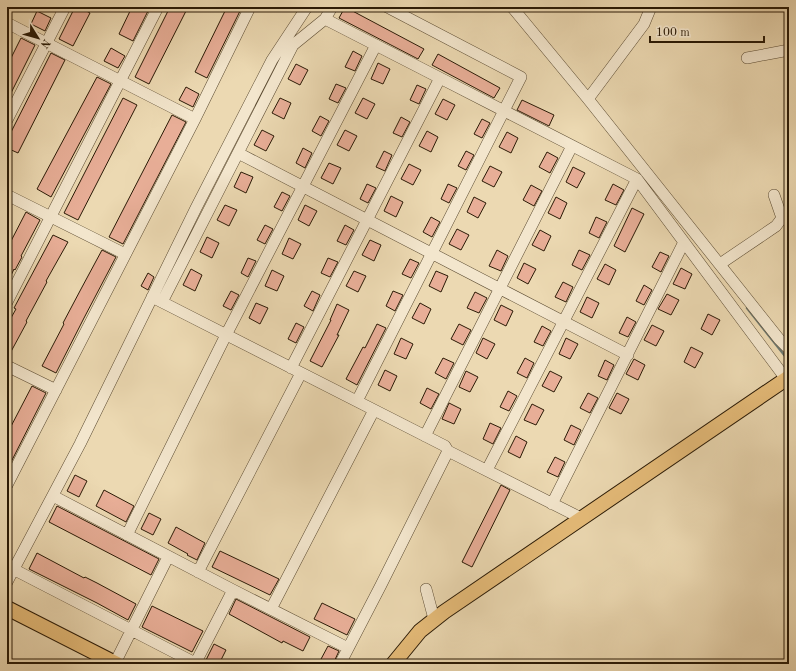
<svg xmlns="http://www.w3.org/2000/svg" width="796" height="671" viewBox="0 0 796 671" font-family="'Old Standard TT',serif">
	<rect width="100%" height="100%" fill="#ecd9b2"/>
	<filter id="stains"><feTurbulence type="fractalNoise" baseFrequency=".005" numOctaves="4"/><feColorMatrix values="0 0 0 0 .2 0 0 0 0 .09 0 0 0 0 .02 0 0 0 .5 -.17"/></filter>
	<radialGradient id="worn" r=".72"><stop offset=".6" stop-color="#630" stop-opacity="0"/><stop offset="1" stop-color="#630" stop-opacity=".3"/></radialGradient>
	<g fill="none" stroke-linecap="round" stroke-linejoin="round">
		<path stroke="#6e7970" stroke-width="2.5" d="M 747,308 L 789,361"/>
	</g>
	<path fill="#e8ae97" stroke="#2a1a06" d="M 75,7 L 79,7 L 90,13 L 73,46 L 59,39 Z
		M 132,7 L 150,7 L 133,41 L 119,34 Z
		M 170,7 L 178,7 L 186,11 L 149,84 L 135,77 Z
		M 217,7 L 242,7 L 207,78 L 195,72 L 225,11 Z
		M 345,7 L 424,49 L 418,59 L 339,18 Z
		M 37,11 L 51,18 L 45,31 L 31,24 Z
		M 21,38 L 35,45 L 7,101 L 7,66 Z
		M 111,48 L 125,56 L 118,68 L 104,61 Z
		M 353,51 L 362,56 L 355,71 L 345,67 Z
		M 51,53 L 65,60 L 18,153 L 7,148 L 7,140 Z
		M 438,54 L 500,88 L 494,98 L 432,65 Z
		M 378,63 L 390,69 L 383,84 L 371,79 Z
		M 296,64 L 308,70 L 300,85 L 288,79 Z
		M 97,77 L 111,84 L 51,197 L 37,189 Z
		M 336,84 L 346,88 L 338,103 L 329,99 Z
		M 417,85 L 426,89 L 419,104 L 410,100 Z
		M 186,87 L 199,94 L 193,107 L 179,100 Z
		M 123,98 L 137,105 L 78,220 L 64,213 Z
		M 280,98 L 291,103 L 284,119 L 272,113 Z
		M 363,98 L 375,104 L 367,119 L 355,113 Z
		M 443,99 L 455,105 L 447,120 L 435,114 Z
		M 522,100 L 554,115 L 549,126 L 517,110 Z
		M 172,115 L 186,122 L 123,244 L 109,237 Z
		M 320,116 L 329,121 L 321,136 L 312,131 Z
		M 401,117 L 410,122 L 402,137 L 393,133 Z
		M 482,119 L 490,123 L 482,138 L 474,134 Z
		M 262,130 L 274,136 L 266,151 L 254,145 Z
		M 345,130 L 357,136 L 349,151 L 337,145 Z
		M 427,131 L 438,137 L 431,152 L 419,146 Z
		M 507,132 L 518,138 L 511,153 L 499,147 Z
		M 303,148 L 312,153 L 305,168 L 296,163 Z
		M 384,151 L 392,155 L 385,171 L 376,167 Z
		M 466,151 L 474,155 L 466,170 L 458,166 Z
		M 547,152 L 558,158 L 550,173 L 539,167 Z
		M 329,163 L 341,168 L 333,184 L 321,178 Z
		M 409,164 L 421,170 L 413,185 L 401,179 Z
		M 490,166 L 502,172 L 494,187 L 482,181 Z
		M 573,167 L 585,173 L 577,188 L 566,182 Z
		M 241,172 L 253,177 L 246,193 L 234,187 Z
		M 367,184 L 376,188 L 368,203 L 360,199 Z
		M 448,184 L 457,188 L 449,203 L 441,199 Z
		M 613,184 L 624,190 L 616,205 L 605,200 Z
		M 531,185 L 542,191 L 534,206 L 523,200 Z
		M 282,192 L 290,196 L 282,211 L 274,207 Z
		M 391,196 L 403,202 L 396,217 L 384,211 Z
		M 474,197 L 486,203 L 478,218 L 467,212 Z
		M 556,197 L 567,203 L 560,219 L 548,213 Z
		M 225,205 L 237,210 L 229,226 L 217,220 Z
		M 305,205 L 317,211 L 309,226 L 298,220 Z
		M 632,208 L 644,214 L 625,252 L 614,246 Z
		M 26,212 L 40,220 L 21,256 L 22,257 L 15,270 L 14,269 L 7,284 L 7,252 L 11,244 L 10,243 Z
		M 431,217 L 440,222 L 432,237 L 423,232 Z
		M 596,217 L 607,222 L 599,238 L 589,233 Z
		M 265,225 L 273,229 L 265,244 L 257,240 Z
		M 345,225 L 354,230 L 346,245 L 337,241 Z
		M 457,229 L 469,235 L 461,250 L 449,244 Z
		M 540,230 L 551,236 L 544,251 L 532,245 Z
		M 53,235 L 68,242 L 46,281 L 47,282 L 26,321 L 27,322 L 7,359 L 7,325 L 16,309 L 14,308 Z
		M 207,237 L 219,243 L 212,258 L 200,252 Z
		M 289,238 L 301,244 L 293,259 L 282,254 Z
		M 370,240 L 381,245 L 374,261 L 362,255 Z
		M 102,250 L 116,257 L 84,318 L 56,373 L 42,366 L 64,324 L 63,323 L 81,289 Z
		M 497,250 L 508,256 L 501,271 L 489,266 Z
		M 579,250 L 590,255 L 582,270 L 572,265 Z
		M 660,252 L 669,256 L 661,272 L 652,267 Z
		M 248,258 L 256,261 L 248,277 L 241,273 Z
		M 328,258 L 338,262 L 330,277 L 321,273 Z
		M 410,259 L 419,263 L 411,278 L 402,274 Z
		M 524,263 L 536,269 L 528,284 L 517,278 Z
		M 605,264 L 616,270 L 609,285 L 597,279 Z
		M 681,268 L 692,274 L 685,289 L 673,284 Z
		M 191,269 L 202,275 L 195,291 L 183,285 Z
		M 272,270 L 284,276 L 277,291 L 265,286 Z
		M 354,271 L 366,276 L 358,292 L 346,286 Z
		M 436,271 L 448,276 L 441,292 L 429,286 Z
		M 148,273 L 154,277 L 148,290 L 141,286 Z
		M 563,282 L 573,287 L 566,302 L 555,297 Z
		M 644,285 L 652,290 L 644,305 L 636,301 Z
		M 231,291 L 239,295 L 231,310 L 223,306 Z
		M 312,291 L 320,295 L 313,311 L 304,306 Z
		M 393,291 L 403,295 L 395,311 L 386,306 Z
		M 475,292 L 487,298 L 479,313 L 467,308 Z
		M 667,294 L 679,300 L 671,315 L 658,309 Z
		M 587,297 L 599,303 L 592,318 L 580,312 Z
		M 256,303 L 268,308 L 260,324 L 249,318 Z
		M 420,303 L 431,309 L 424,324 L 412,318 Z
		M 337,304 L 349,310 L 337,335 L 339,335 L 322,367 L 310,361 L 331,320 L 330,320 Z
		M 501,305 L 513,311 L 506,326 L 494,320 Z
		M 708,314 L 720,320 L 712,335 L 701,329 Z
		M 627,317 L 636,322 L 628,337 L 619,333 Z
		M 296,323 L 304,327 L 296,343 L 288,339 Z
		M 377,324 L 386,328 L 357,385 L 346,379 L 363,347 L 365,348 Z
		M 459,324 L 471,330 L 463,345 L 451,339 Z
		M 652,325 L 664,331 L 656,346 L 644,340 Z
		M 542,326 L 551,331 L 543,346 L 534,342 Z
		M 401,338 L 413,344 L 406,359 L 394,354 Z
		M 483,338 L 495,344 L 487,359 L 476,353 Z
		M 566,338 L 578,344 L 570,359 L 559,354 Z
		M 691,347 L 703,353 L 695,368 L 684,362 Z
		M 443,358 L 454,363 L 446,379 L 435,373 Z
		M 525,358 L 534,363 L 527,378 L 517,373 Z
		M 634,359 L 645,365 L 638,380 L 626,374 Z
		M 605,360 L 614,365 L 607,380 L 598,376 Z
		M 385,370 L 397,376 L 390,391 L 378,385 Z
		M 466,371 L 478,377 L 470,392 L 459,387 Z
		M 550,371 L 562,377 L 554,392 L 542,386 Z
		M 32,386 L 46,393 L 7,470 L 7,434 Z
		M 427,388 L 439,394 L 431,409 L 420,403 Z
		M 508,391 L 517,396 L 509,411 L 500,407 Z
		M 588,393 L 598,398 L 590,413 L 580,408 Z
		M 617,393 L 629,399 L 621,414 L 609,408 Z
		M 449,403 L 461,409 L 454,424 L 442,419 Z
		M 532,404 L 544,410 L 536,425 L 524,420 Z
		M 490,423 L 501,428 L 493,444 L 483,439 Z
		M 571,425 L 581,430 L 574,445 L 564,440 Z
		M 516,436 L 527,442 L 520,458 L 508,452 Z
		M 555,457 L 565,462 L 558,477 L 547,472 Z
		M 75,475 L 87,481 L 79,497 L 67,491 Z
		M 501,485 L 510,490 L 472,567 L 462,562 Z
		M 104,490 L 134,506 L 126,522 L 96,506 Z
		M 57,506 L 159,559 L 151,575 L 49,522 Z
		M 149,513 L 161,519 L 153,535 L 141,529 Z
		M 176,527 L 205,543 L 197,560 L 187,555 L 188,554 L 168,543 Z
		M 220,551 L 279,579 L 270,595 L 212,567 Z
		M 37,553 L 84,578 L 85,577 L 97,583 L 136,604 L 128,620 L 97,603 L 29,569 Z
		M 236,599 L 310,637 L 303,651 L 283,641 L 282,643 L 229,614 Z
		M 322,603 L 355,619 L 347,635 L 314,619 Z
		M 152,606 L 203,631 L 192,652 L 142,627 Z
		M 214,644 L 226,650 L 219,664 L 213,664 L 206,660 Z
		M 328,646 L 339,651 L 333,664 L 325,664 L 320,661 Z"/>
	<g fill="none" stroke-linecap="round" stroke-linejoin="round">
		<defs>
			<path id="minor" d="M 332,7 L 325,19 L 440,78
				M 512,7 L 588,99 L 779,339 L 789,349
				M 7,23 L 195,119
				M 747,58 L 789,50
				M 588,99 L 644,24 L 651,7
				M 7,120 L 65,7
				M 238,153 L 628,355
				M 7,195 L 125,254
				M 720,264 L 776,226 L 782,218 L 774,195
				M 152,297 L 445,446 L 448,451 L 581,518
				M 7,302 L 158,7
				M 162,302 L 293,45 L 325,19
				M 7,366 L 56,390
				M 291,368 L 440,78 L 637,179 L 786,379
				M 357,401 L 521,77 L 387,7
				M 425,436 L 572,146
				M 487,470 L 637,179
				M 7,485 L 195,119 L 250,7
				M 53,496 L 233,590 L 348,648
				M 552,504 L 684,242
				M 127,535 L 226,335 L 376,45
				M 13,569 L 197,664
				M 198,572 L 301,373
				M 7,582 L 80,444 L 196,208 L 272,60 L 307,7
				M 426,589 L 434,619
				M 271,609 L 374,410
				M 115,663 L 168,557
				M 195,664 L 233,590
				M 340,664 L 381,585 L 448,451"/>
			<path id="major" d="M 7,608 L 117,664
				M 393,664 L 420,631 L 444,612 L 789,377"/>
		</defs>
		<use href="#minor" stroke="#5a4a31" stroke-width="12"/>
		<use href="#major" stroke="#2a1a06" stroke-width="16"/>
		<use href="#minor" stroke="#f3e6cd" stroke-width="11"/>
		<use href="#major" stroke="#e6bc79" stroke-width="14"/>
	</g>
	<rect width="796" height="671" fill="none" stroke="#ecd9b2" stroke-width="24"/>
	<rect x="8" y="8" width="780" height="655" fill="none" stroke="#2a1a06" stroke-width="2"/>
	<rect x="12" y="12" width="772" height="647" fill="none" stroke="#2a1a06"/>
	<g transform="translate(38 38) rotate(127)" stroke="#f3e6cd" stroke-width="3" paint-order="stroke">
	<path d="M0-3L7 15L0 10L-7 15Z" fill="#2a1a06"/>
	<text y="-6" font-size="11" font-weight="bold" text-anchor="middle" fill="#2a1a06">N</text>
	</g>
	<path d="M650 36v6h114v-6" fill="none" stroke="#2a1a06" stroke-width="2"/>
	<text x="656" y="36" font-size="12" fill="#2a1a06" stroke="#f3e6cd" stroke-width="3" paint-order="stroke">100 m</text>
	<rect width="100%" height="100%" filter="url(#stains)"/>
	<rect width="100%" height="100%" fill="url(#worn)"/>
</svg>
